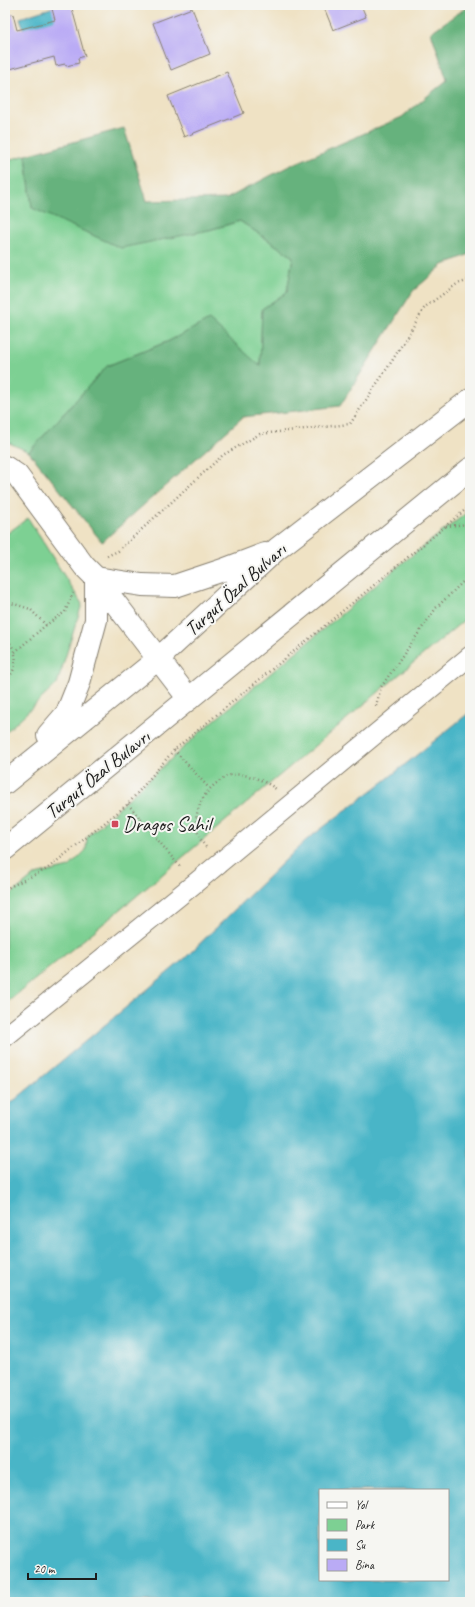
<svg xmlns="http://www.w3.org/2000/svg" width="475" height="1607" viewBox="0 0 475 1607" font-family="Caveat,sans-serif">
	<rect width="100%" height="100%" fill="#f6f6f2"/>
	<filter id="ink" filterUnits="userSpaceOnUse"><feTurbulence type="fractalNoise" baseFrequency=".025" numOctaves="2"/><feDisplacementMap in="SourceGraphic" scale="8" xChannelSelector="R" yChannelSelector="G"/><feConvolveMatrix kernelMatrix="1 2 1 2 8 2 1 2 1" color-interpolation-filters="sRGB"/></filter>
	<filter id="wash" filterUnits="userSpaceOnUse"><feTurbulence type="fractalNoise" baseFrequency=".012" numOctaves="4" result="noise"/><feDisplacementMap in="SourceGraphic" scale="16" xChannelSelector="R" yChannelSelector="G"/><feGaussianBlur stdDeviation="0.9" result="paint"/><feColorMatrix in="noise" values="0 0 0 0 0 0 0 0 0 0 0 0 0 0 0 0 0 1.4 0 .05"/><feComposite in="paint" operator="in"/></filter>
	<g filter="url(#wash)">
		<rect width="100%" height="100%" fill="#efe2c4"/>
		<path fill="#7dd093" stroke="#4c7658" d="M 26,155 L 32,208 L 209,230 L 240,221 L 293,257 L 287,292 L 262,309 L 260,367 L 208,321 L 169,341 L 107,366 L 29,452 L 5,441 L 5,161 Z
			M 470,510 L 470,615 L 126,905 L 5,1004 L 5,899 L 35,875 L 69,867 L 86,850 L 87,837 L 199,733 L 406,560 Z
			M 28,518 L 82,604 L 57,684 L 5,733 L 5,535 Z"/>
		<path fill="#66b27d" stroke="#41674c" d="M 470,5 L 470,254 L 443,265 L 413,291 L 340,406 L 243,417 L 102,542 L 29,452 L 107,366 L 169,341 L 209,320 L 260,366 L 262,309 L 287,292 L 293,257 L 240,221 L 209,230 L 121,248 L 32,208 L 26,155 L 124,128 L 147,201 L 226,199 L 289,166 L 402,117 L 447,80 L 431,32 Z"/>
		<path fill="#4ab5c7" stroke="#336872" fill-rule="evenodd" d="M 54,7 L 59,25 L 26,37 L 20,18 Z
			M 470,712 L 470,1602 L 5,1602 L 5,1108 L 184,959 L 305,841 L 387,779 ZM 320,1490 L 448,1490 L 448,1580 L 320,1580 Z"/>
		<g id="blocks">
			<path fill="#baabf5" d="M 51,5 L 71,5 L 85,56 L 78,58 L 79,63 L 66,66 L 65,64 L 56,66 L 54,57 L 10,69 L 5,52 L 5,16 L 13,14 L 17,30 L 55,20 Z
				M 323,5 L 361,5 L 366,17 L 333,30 Z
				M 192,8 L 210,54 L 171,70 L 153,23 Z
				M 227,72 L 244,113 L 184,137 L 168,96 Z"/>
		</g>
	</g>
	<g filter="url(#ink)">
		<use href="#blocks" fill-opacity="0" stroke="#867f70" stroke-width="1"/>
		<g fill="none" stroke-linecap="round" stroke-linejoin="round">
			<defs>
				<path id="pedestrian" d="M 5,1037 L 194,884 L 470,656"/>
				<path id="tertiary" d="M 5,467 L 17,475 L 84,566 L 96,578"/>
				<path id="trunk" d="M 96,578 L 142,585 L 175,586 L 223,570 L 265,554
					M 96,578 L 189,699
					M 48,735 L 67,713 L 79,683 L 96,620 L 96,578
					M 5,783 L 158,659 L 277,549 L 470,400
					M 5,849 L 470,469"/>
			</defs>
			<use href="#pedestrian" stroke="#867f70" stroke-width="21"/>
			<use href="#tertiary" stroke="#867f70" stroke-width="24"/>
			<use href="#trunk" stroke="#867f70" stroke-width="24"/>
			<path stroke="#867f70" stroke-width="2.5" stroke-dasharray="1 3" stroke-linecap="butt" d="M 446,526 L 470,524
				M 107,556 L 118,551 L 223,455 L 260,434 L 350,424 L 392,361 L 425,307 L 457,284 L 470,280
				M 5,601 L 30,609 L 46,625 L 65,612 L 73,593
				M 5,637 C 18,650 20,668 5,681
				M 15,652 L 46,625
				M 376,706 L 381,687 L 436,608 L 470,575
				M 174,750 L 209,788
				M 128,804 L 181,868
				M 206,847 C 188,827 197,797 217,783 C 220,781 224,777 227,776 C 243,771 264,780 276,789
				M 5,889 L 47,869 L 128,804 L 174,750 L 470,506"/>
			<use href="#pedestrian" stroke="#fff" stroke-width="19"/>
			<use href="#tertiary" stroke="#fff" stroke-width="22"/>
			<use href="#trunk" stroke="#fff" stroke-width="22"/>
		</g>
	</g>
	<rect fill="#d1495b" stroke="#f6f6f2" stroke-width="1.5" x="111" y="820" width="8" height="8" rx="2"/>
	<g text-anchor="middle" stroke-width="4" stroke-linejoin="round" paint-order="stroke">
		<g font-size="20" fill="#1c1c1c" stroke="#f6f6f2">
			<text transform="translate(235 589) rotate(-42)" y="7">Turgut Özal Bulvarı</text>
			<text transform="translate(97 774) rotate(-39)" y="7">Turgut Özal Bulavrı</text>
		</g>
		<g font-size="20" fill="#1c1c1c" stroke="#f6f6f2" text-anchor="start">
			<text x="123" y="831">Dragos Sahil</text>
		</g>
	</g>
	<rect width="475" height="1607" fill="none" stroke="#f6f6f2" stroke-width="20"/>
	<rect x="319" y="1489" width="130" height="92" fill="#f6f6f2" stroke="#9f9f9c"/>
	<rect x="327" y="1502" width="20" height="6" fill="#ffffff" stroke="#9f9f9c"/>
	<text x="355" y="1509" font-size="12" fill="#1c1c1c">Yol</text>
	<rect x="327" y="1519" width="20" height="12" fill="#7dd093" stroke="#9f9f9c"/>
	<text x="355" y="1529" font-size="12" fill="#1c1c1c">Park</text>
	<rect x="327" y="1539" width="20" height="12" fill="#4ab5c7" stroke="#9f9f9c"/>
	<text x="355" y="1549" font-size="12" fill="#1c1c1c">Su</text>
	<rect x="327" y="1559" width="20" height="12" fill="#baabf5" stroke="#9f9f9c"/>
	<text x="355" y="1569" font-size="12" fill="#1c1c1c">Bina</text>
	<path d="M28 1573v6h68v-6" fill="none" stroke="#1c1c1c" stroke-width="2"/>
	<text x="34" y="1573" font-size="12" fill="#1c1c1c" stroke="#f6f6f2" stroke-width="3" paint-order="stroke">20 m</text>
</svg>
